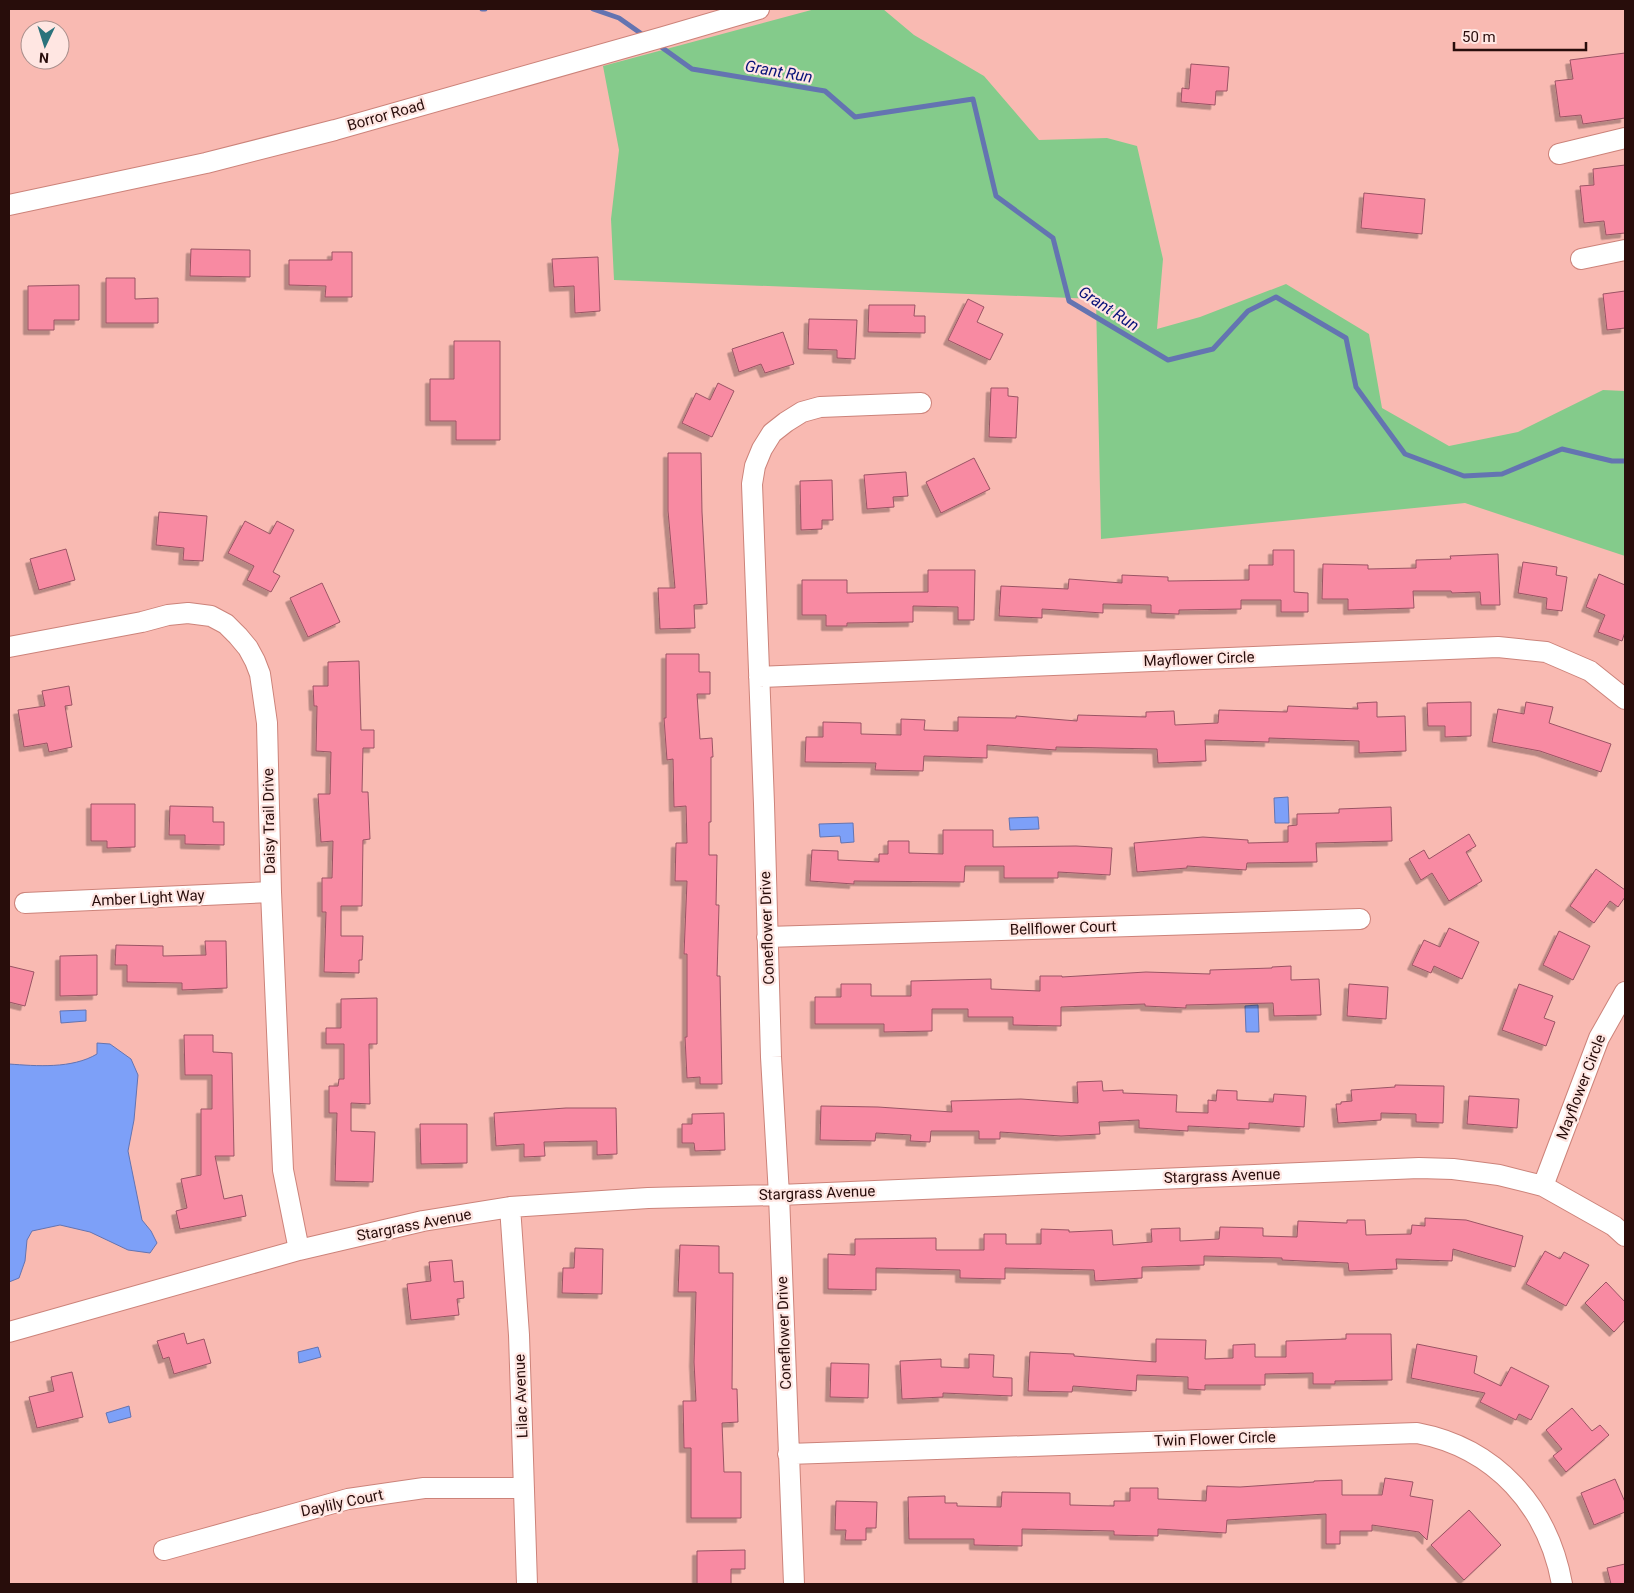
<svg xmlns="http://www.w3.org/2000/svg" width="1634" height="1593" viewBox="0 0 1634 1593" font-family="Roboto,sans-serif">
	<defs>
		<filter id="shadow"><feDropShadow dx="-4.5" dy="4.5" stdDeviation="0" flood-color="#0004"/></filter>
	</defs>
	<rect width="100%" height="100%" fill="#f9bab2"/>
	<path fill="#84cb8b" d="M 815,9 L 883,9 L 914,35 L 984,76 L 1039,140 L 1107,138 L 1137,146 L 1163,259 L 1157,329 L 1200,317 L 1286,284 L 1369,334 L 1382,408 L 1449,446 L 1518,432 L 1603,390 L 1625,391 L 1625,556 L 1465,503 L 1101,539 L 1096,299 L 614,280 L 611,219 L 619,150 L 603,66 Z"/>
	<path fill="#7da0f8" stroke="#6474b1" d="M 1288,797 L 1289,823 L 1275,823 L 1274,798 Z
		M 1038,817 L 1039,829 L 1010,830 L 1009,818 Z
		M 853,823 L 854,842 L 841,843 L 840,836 L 820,837 L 819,824 Z
		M 1258,1005 L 1259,1032 L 1246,1032 L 1245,1006 Z
		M 86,1010 L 86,1021 L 61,1023 L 60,1011 Z
		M 97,1043 L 110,1044 L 131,1059 L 138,1075 L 134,1120 L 128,1151 L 142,1220 L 151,1231 L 157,1243 L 150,1253 L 128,1250 L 90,1232 L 60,1225 L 32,1231 L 27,1240 L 25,1261 L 19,1278 L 9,1282 L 9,1064 C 36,1066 72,1069 97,1054 Z
		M 318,1347 L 321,1357 L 299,1363 L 298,1352 Z
		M 129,1406 L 131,1417 L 109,1423 L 106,1413 Z"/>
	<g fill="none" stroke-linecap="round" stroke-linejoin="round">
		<path stroke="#6474b1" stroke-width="5" d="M 482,9 L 485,9
			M 593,9 L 619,18 L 646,37
			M 657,44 L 692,69 L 825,91 L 855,117 L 973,99 L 996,196 L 1053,238 L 1069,301 L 1168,360 L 1213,349 L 1248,311 L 1276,297 L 1346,338 L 1356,387 L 1405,454 L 1464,476 L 1502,474 L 1562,449 L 1612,461 L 1625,461"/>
	</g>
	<path fill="#f88aa2" stroke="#9a5464" filter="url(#shadow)" d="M 1625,53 L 1625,118 L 1583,124 L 1581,115 L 1560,117 L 1555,81 L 1573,79 L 1570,60 Z
		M 1191,64 L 1229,67 L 1227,91 L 1216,91 L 1215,105 L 1181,102 L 1182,88 L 1189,89 Z
		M 1625,165 L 1625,233 L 1606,235 L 1604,221 L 1584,223 L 1580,186 L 1594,185 L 1593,169 Z
		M 1364,193 L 1425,199 L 1422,234 L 1361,228 Z
		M 191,249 L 250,250 L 250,277 L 190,276 Z
		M 332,252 L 352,252 L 352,297 L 325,297 L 326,286 L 289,285 L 289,260 L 332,260 Z
		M 598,257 L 600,311 L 575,313 L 574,286 L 554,287 L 552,259 Z
		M 106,278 L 135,278 L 135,299 L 158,298 L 158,323 L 106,323 Z
		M 79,285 L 79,320 L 54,320 L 54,330 L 28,330 L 28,286 Z
		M 1625,291 L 1625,328 L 1607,330 L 1603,294 Z
		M 968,299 L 984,307 L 977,322 L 1003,334 L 990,360 L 948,340 Z
		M 869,305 L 915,305 L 914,316 L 925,316 L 925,333 L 868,332 Z
		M 809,319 L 857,320 L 855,359 L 837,358 L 837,350 L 808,349 Z
		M 783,332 L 794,364 L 765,373 L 761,364 L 739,372 L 732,349 Z
		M 454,341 L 500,341 L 500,440 L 456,440 L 456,421 L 430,421 L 430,379 L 454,379 Z
		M 718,383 L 734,391 L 712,437 L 682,423 L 696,393 L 710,400 Z
		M 991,388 L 1008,388 L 1008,396 L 1018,397 L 1016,438 L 989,437 Z
		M 668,453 L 701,453 L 702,512 L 707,604 L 694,605 L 695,628 L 660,629 L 658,588 L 675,588 L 668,511 Z
		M 974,458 L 990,489 L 941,513 L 926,482 Z
		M 906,472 L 908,496 L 893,497 L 894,507 L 867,509 L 864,475 Z
		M 832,480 L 833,520 L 822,520 L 822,529 L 801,530 L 800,481 Z
		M 159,512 L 207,516 L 203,561 L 183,560 L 184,548 L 156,545 Z
		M 245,521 L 270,534 L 277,521 L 294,530 L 273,572 L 280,576 L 271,592 L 247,580 L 254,566 L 228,553 Z
		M 66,549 L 75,580 L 39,590 L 30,559 Z
		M 1273,550 L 1294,550 L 1294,592 L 1308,593 L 1308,612 L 1281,612 L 1281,600 L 1241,600 L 1241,609 L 1179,610 L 1179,614 L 1151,613 L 1151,605 L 1103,604 L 1103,613 L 1042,609 L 1042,618 L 999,616 L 1001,586 L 1068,589 L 1069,579 L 1122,583 L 1122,575 L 1168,577 L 1168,581 L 1249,580 L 1249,565 L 1273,565 Z
		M 1498,554 L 1500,605 L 1481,605 L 1480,592 L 1452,593 L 1451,591 L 1413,591 L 1414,608 L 1348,610 L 1348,599 L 1322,599 L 1323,564 L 1368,565 L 1368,569 L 1416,568 L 1416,560 L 1451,559 L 1450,556 Z
		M 1523,562 L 1557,567 L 1556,575 L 1567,577 L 1562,611 L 1546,609 L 1547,598 L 1518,593 Z
		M 928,570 L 975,570 L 974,620 L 958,620 L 958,607 L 913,606 L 913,622 L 847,623 L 847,626 L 826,626 L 826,615 L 802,615 L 802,580 L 847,580 L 847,593 L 928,592 Z
		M 1599,574 L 1625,585 L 1625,632 L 1622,641 L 1598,632 L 1605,615 L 1586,607 Z
		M 322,583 L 340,622 L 308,637 L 290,598 Z
		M 666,654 L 699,654 L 699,672 L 710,672 L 710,694 L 697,694 L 700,739 L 712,738 L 713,757 L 711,757 L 711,822 L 709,822 L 709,855 L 717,855 L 716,905 L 719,905 L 717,976 L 720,976 L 722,1084 L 700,1084 L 700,1077 L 687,1078 L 685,1037 L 687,1037 L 687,954 L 684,954 L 687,881 L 675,881 L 676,843 L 687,843 L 686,806 L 674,807 L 673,759 L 667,760 L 664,718 L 666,718 Z
		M 359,661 L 361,730 L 374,730 L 374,748 L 363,748 L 362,792 L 368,792 L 370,839 L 363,840 L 362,906 L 341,906 L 341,936 L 363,936 L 362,960 L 359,960 L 359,973 L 324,972 L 326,912 L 322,912 L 322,878 L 332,878 L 333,841 L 321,842 L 318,794 L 330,794 L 331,752 L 316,751 L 317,706 L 314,706 L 313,686 L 328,686 L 328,662 Z
		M 69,686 L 72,705 L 65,706 L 72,747 L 49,752 L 47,743 L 24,747 L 18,710 L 45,706 L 42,691 Z
		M 1377,702 L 1377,717 L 1405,716 L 1406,751 L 1359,753 L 1359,741 L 1269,738 L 1269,742 L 1205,740 L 1206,761 L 1158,763 L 1157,749 L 1056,747 L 1056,750 L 987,745 L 987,758 L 924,756 L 923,771 L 875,770 L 876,763 L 805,762 L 806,737 L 823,737 L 823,722 L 861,723 L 861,734 L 901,735 L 901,719 L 925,720 L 924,730 L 958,731 L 958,717 L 1016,718 L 1016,716 L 1077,721 L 1078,715 L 1146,717 L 1146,712 L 1174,711 L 1175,725 L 1218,723 L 1219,710 L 1287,712 L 1288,706 L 1358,709 L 1357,703 Z
		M 1471,702 L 1471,736 L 1445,737 L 1445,726 L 1428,726 L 1427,703 Z
		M 1526,702 L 1553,707 L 1549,723 L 1611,744 L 1601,772 L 1540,751 L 1492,742 L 1498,709 L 1524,714 Z
		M 91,804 L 135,804 L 135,847 L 107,848 L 107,841 L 91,841 Z
		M 170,806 L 213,807 L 213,822 L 224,822 L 224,845 L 185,844 L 185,835 L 169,835 Z
		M 1391,807 L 1392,841 L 1316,843 L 1317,862 L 1247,863 L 1246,870 L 1187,866 L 1187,868 L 1137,872 L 1134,843 L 1203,837 L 1248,840 L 1248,843 L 1288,842 L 1288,826 L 1297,825 L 1297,814 L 1339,813 L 1339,809 Z
		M 943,830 L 993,830 L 993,847 L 1076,846 L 1112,848 L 1110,875 L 1058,872 L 1058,878 L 1004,878 L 1004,866 L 965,866 L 964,882 L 854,881 L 854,884 L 810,881 L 812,850 L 838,851 L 838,860 L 879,862 L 879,854 L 888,854 L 888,841 L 909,841 L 909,853 L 943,854 Z
		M 1469,834 L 1476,846 L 1466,852 L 1482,881 L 1449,901 L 1432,873 L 1421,880 L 1409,859 L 1424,850 L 1429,859 Z
		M 1596,869 L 1625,890 L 1625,897 L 1618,907 L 1610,901 L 1594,923 L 1570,906 Z
		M 1449,928 L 1479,942 L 1462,979 L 1434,966 L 1431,973 L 1412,965 L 1424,940 L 1440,947 Z
		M 1559,931 L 1590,946 L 1573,980 L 1543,965 Z
		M 205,941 L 226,941 L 227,988 L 182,990 L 182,983 L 127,982 L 127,965 L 115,965 L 116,945 L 163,946 L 163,956 L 206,955 Z
		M 97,955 L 97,995 L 60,996 L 60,956 Z
		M 9,966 L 34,972 L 25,1006 L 9,1002 Z
		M 1291,966 L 1291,980 L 1319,979 L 1321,1015 L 1274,1016 L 1273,1003 L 1186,1005 L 1186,1008 L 1145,1006 L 1145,1004 L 1061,1007 L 1061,1026 L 1013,1025 L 1013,1017 L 968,1017 L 968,1009 L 932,1009 L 932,1031 L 884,1032 L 884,1024 L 815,1024 L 815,997 L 841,997 L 841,984 L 871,984 L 871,996 L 911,996 L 911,981 L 991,979 L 991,989 L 1040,991 L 1040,976 L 1062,976 L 1062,977 L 1146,972 L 1210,974 L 1210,970 L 1272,968 L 1272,967 Z
		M 1349,984 L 1388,987 L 1386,1019 L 1347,1016 Z
		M 1519,984 L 1553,996 L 1544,1018 L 1555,1022 L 1546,1046 L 1502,1030 Z
		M 377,998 L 377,1044 L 369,1044 L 370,1104 L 351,1103 L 351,1131 L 375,1132 L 373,1182 L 335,1181 L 337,1113 L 329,1113 L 329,1086 L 338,1086 L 339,1079 L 344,1079 L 344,1044 L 326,1044 L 326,1028 L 341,1028 L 341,999 Z
		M 184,1035 L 213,1035 L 213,1052 L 232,1053 L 234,1156 L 215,1156 L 224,1199 L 242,1195 L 246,1216 L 180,1229 L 176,1211 L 187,1208 L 181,1179 L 201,1175 L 201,1109 L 212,1109 L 212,1075 L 185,1075 Z
		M 1102,1081 L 1103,1091 L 1123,1090 L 1123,1093 L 1177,1095 L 1176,1112 L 1208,1113 L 1208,1100 L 1216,1101 L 1217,1090 L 1237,1091 L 1237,1100 L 1273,1102 L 1274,1094 L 1306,1096 L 1304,1127 L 1249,1123 L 1249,1129 L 1188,1126 L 1188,1131 L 1139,1128 L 1139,1120 L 1099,1122 L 1100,1134 L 1061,1136 L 1000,1132 L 1000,1139 L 979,1139 L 979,1131 L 931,1131 L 930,1142 L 910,1141 L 911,1135 L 876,1133 L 875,1141 L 820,1140 L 821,1106 L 878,1107 L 952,1112 L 951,1101 L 1021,1099 L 1078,1103 L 1077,1082 Z
		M 1395,1085 L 1444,1086 L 1443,1123 L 1416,1122 L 1416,1114 L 1381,1113 L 1381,1120 L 1338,1123 L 1336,1104 L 1341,1104 L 1341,1102 L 1352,1101 L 1351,1090 L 1395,1087 Z
		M 1469,1096 L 1519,1099 L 1517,1128 L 1467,1124 Z
		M 566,1108 L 616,1108 L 617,1154 L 597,1155 L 597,1141 L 544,1142 L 545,1156 L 524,1157 L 524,1144 L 496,1146 L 494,1113 Z
		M 724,1113 L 725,1150 L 695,1151 L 694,1143 L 682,1143 L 682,1124 L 692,1124 L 692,1114 Z
		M 420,1124 L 467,1124 L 467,1163 L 421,1164 Z
		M 1425,1218 L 1466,1220 L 1523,1236 L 1515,1267 L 1453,1249 L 1452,1261 L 1396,1259 L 1397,1269 L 1349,1271 L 1348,1263 L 1282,1260 L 1282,1258 L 1204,1256 L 1204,1265 L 1142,1267 L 1142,1278 L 1095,1281 L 1094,1270 L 1005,1268 L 1005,1279 L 960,1278 L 960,1270 L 876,1268 L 876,1290 L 828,1289 L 828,1254 L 855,1255 L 855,1239 L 936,1238 L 936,1250 L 984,1250 L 984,1234 L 1006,1234 L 1006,1244 L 1041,1244 L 1041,1229 L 1069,1230 L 1069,1232 L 1112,1230 L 1113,1245 L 1152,1242 L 1151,1229 L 1180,1228 L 1180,1241 L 1219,1239 L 1220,1227 L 1263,1228 L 1263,1236 L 1297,1237 L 1298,1221 L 1347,1223 L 1347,1220 L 1365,1220 L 1366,1235 L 1411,1234 L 1412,1225 L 1425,1226 Z
		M 680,1245 L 719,1246 L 719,1273 L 733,1273 L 732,1389 L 737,1389 L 738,1422 L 722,1423 L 724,1472 L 741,1472 L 741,1518 L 691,1518 L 691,1448 L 684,1448 L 683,1401 L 696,1401 L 694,1362 L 696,1292 L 678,1292 Z
		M 575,1248 L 603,1249 L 602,1294 L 562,1293 L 563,1268 L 574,1268 Z
		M 1545,1251 L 1560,1259 L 1564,1252 L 1589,1265 L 1566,1306 L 1526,1284 Z
		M 452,1260 L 454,1282 L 463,1281 L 464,1298 L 457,1299 L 459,1315 L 411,1320 L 407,1284 L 431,1281 L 429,1262 Z
		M 1606,1282 L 1625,1302 L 1625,1320 L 1614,1332 L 1585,1303 Z
		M 184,1333 L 187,1344 L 204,1339 L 211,1363 L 174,1374 L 169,1357 L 163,1359 L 157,1341 Z
		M 1346,1334 L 1391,1334 L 1392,1380 L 1335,1381 L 1335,1384 L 1313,1384 L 1313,1373 L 1265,1374 L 1265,1385 L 1205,1385 L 1205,1390 L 1188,1389 L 1188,1377 L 1137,1375 L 1136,1391 L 1073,1386 L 1072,1392 L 1028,1391 L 1030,1352 L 1074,1354 L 1074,1356 L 1156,1362 L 1156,1339 L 1206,1340 L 1205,1359 L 1233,1358 L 1233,1345 L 1255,1344 L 1255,1357 L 1286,1357 L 1286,1341 L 1346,1339 Z
		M 1417,1344 L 1477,1356 L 1474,1373 L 1501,1386 L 1511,1367 L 1549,1386 L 1531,1420 L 1519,1414 L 1516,1420 L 1480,1402 L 1485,1393 L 1411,1378 Z
		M 969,1354 L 994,1355 L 993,1377 L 1012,1378 L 1012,1396 L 943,1393 L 943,1397 L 902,1399 L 900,1361 L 941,1359 L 941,1367 L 969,1368 Z
		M 831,1363 L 869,1364 L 868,1398 L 830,1397 Z
		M 72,1372 L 83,1417 L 37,1428 L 29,1397 L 54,1391 L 51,1377 Z
		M 1572,1408 L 1592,1431 L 1600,1425 L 1609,1435 L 1566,1472 L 1553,1456 L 1562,1449 L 1546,1430 Z
		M 1385,1478 L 1413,1482 L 1410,1496 L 1433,1500 L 1427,1540 L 1419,1532 L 1372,1525 L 1372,1531 L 1340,1531 L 1340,1544 L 1326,1544 L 1326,1514 L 1227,1520 L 1226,1533 L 1158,1529 L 1158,1536 L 1114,1535 L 1114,1531 L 1022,1529 L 1022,1546 L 974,1545 L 974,1539 L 909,1539 L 908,1497 L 945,1496 L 945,1503 L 957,1503 L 957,1506 L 1001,1507 L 1002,1492 L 1070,1493 L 1070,1505 L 1114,1506 L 1114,1501 L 1130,1501 L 1130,1488 L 1158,1488 L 1158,1499 L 1206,1501 L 1207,1486 L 1240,1487 L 1314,1482 L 1314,1481 L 1342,1480 L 1342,1495 L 1382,1495 Z
		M 1615,1479 L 1625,1502 L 1625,1512 L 1594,1525 L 1581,1493 Z
		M 836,1501 L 877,1502 L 876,1528 L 866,1528 L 866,1540 L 845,1540 L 846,1530 L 835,1530 Z
		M 1469,1510 L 1501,1545 L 1464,1580 L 1431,1545 Z
		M 745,1550 L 745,1569 L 731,1569 L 731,1584 L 697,1584 L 697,1551 Z
		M 1625,1564 L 1625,1584 L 1611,1584 L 1607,1568 Z"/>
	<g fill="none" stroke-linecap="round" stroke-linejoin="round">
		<defs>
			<path id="minor" d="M 1559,154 L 1625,138
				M 9,205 L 206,163 L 335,130 L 663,37 L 759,9
				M 1581,259 L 1625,250
				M 9,647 L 142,622 L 168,615 L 188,613 L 211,616 L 226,624 L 238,636 L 248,648 L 255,661 L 260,674 L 267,723 L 271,892 L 283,1170 L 299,1250
				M 759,677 L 1498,647 L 1546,652 L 1590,671 L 1625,699
				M 25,903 L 271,892
				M 767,937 L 1360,919
				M 1543,1186 L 1599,1038 L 1625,992
				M 510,1207 L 519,1335 L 527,1584
				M 9,1332 L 299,1250 L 423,1221 L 510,1207 L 648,1198 L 779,1195 L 1419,1168 L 1453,1169 L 1499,1175 L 1543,1186 L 1614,1226 L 1625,1236
				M 788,1454 L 1417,1433 C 1496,1448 1548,1507 1562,1584
				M 164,1550 L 348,1499 L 424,1488 L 524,1488
				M 794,1584 L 779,1195 L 771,1057 L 764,804 L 752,484 L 755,466 L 762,449 L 772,433 L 786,422 L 802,412 L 820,407 L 921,403"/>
		</defs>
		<use href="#minor" stroke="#cc837a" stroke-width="22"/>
		<use href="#minor" stroke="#fff" stroke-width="20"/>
	</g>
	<g text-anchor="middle" stroke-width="4.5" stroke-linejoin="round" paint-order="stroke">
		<g font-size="15" fill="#280d0b" stroke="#ffe6e2">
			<text transform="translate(386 115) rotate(-16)" y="5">Borror Road</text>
			<text transform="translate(1199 659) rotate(-2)" y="5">Mayflower Circle</text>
			<text transform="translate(269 821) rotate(-91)" y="5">Daisy Trail Drive</text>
			<text transform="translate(148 898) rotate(-3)" y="5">Amber Light Way</text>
			<text transform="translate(767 928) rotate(-92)" y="5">Coneflower Drive</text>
			<text transform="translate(1063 928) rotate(-2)" y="5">Bellflower Court</text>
			<text transform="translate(1581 1087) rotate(-69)" y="5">Mayflower Circle</text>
			<text transform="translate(1222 1176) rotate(-2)" y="5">Stargrass Avenue</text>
			<text transform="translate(817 1193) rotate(-2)" y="5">Stargrass Avenue</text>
			<text transform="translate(414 1225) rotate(-11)" y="5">Stargrass Avenue</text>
			<text transform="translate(784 1333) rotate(-92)" y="5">Coneflower Drive</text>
			<text transform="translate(521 1396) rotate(-92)" y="5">Lilac Avenue</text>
			<text transform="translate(1215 1439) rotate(-2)" y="5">Twin Flower Circle</text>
			<text transform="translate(342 1503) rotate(-12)" y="5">Daylily Court</text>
		</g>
		<g font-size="16" font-style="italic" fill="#091279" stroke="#ffe6e2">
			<text transform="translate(779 71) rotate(10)" y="6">Grant Run</text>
			<text transform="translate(1109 308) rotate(33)" y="6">Grant Run</text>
		</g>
	</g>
	<rect width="1634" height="1593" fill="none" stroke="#280d0b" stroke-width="20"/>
	<g transform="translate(45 45) rotate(184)"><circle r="24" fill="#ffe6e2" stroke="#a98f8c"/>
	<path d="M0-4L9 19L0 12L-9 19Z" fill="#2b737c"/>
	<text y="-8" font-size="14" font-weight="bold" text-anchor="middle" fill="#280d0b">N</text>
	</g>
	<path d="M1454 42v8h132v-8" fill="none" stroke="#280d0b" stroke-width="2.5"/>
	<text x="1462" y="42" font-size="15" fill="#280d0b" stroke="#ffe6e2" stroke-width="4" paint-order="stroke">50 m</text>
</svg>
